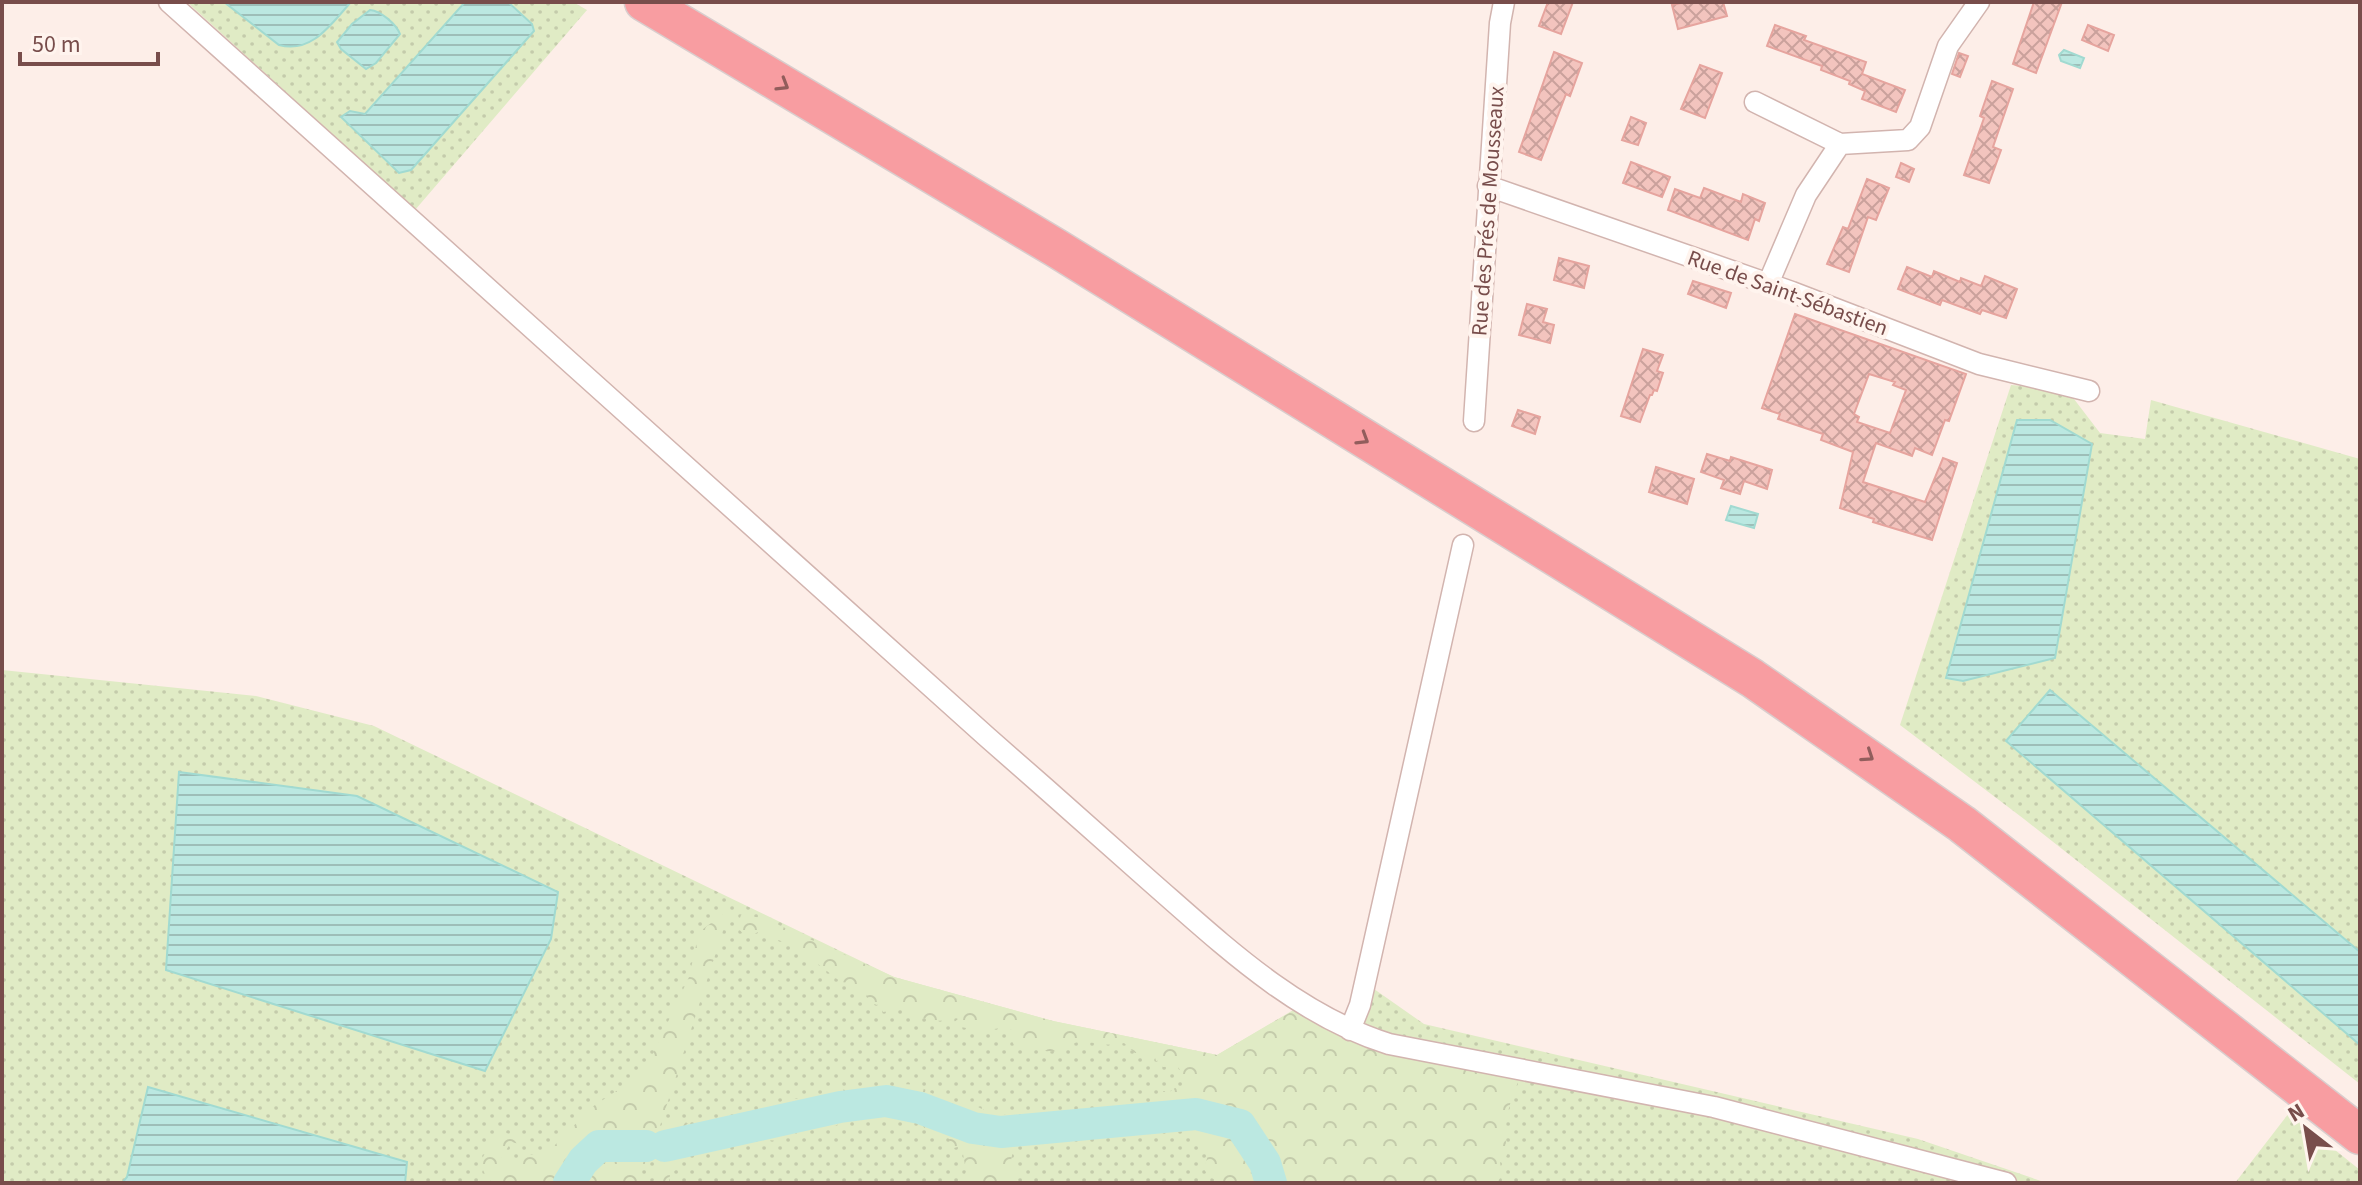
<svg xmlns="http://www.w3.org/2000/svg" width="2362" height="1185" viewBox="0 0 2362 1185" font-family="'Source Sans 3',sans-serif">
	<defs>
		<pattern id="grass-dots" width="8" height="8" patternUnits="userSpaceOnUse" patternTransform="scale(2)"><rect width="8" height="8" fill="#e0ebc5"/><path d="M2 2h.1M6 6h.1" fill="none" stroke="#c4cbab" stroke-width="1.8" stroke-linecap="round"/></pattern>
		<pattern id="forest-crowns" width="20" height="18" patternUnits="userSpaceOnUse" patternTransform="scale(2)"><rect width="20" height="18" fill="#e0ebc5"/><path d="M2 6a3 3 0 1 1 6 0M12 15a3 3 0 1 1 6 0" fill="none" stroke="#c4cbab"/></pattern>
		<pattern id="water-rules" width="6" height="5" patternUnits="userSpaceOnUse" patternTransform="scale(2)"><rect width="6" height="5" fill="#bbe8e1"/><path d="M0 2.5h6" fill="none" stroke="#9dbeb8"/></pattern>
		<pattern id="building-cross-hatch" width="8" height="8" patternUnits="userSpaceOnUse" patternTransform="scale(2)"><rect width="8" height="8" fill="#f3c4be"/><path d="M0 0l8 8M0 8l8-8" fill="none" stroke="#caa19c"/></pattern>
	</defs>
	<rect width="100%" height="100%" fill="#fdeee8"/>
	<path fill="url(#grass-dots)" d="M 187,2 L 573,2 L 587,10 L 415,210 Z
		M 2011,385 L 2048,388 L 2074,399 L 2100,433 L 2145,439 L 2151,400 L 2360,459 L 2360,1084 L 2024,819 L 1900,725 Z
		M 2,670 L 256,696 L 374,726 L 894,977 L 1053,1021 L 1217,1055 L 1312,999 L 1360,1022 L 1374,989 L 1424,1024 L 1918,1139 L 2047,1183 L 2,1183 Z
		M 2289,1113 L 2360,1170 L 2360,1183 L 2235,1183 Z"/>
	<path fill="url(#forest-crowns)" d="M 730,909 L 659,1129 L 637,1183 L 495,1183 L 487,1179 L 480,1163 L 495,1133 L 506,1133 L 531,1141 L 528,1146 L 511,1142 L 501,1159 L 503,1163 L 551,1149 L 592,1107 L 644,1073 L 689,977 L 699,932 Z
		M 741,915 L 763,918 L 894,977 L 1053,1021 L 1217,1055 L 1298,1008 L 1521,1075 C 1508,1106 1503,1121 1507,1155 L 1500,1162 L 1502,1175 L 1497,1183 L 1259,1183 L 1254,1171 L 1250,1173 L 1250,1180 L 1248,1183 C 1229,1183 1213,1185 1204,1169 L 1208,1155 L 1189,1131 L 1175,1132 L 1165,1129 L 1023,1141 L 1014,1144 L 1011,1161 L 1019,1183 L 963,1183 L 966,1171 L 962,1148 L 961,1146 L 954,1148 L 946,1134 L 937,1139 L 918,1122 L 912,1124 L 910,1119 L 897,1118 L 891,1120 L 876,1114 L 870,1119 L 862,1120 L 859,1115 L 856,1115 L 835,1126 L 830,1123 L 819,1130 L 814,1129 L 799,1135 L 796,1133 L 781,1141 L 766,1140 L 764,1137 L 730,1138 L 718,1154 L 709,1151 L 706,1146 L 681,1160 L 678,1168 L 670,1174 L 669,1183 L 653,1183 L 670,1118 L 680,1123 L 684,1121 L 690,1125 L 698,1124 L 703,1130 L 711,1128 L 714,1130 L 725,1124 L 729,1126 L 733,1123 L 736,1126 L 749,1117 L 755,1121 L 762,1115 L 762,1108 L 767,1104 L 777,1106 L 782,1101 L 786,1102 L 793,1098 L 811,1102 L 825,1095 L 835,1084 L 856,1097 L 867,1090 C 884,1093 899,1081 914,1085 C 923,1087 932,1094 940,1098 L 944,1095 L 956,1103 L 964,1100 L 994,1115 L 999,1113 L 1017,1117 L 1160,1108 L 1158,1094 L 1164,1091 L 1168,1093 L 1175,1088 L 1185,1091 L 1192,1086 L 1180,1076 L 1181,1071 L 1177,1066 L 1163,1067 L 1162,1060 L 1156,1061 L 1154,1053 L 1149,1057 L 1144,1053 L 1135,1053 L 1124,1043 C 1110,1048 1096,1041 1080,1042 C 1071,1042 1065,1049 1057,1051 C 1043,1053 1026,1046 1014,1045 L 1009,1035 L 1013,1031 L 1007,1027 L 975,1032 L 972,1029 L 955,1026 L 953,1023 L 958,1019 L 957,1016 C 943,1026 918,1019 905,1009 L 883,1012 L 881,1003 L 877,1005 L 869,1002 L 866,994 L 860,996 L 851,983 L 841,982 L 796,947 L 758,932 L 747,938 L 737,927 Z"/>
	<path fill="url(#water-rules)" stroke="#a1dad1" stroke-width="2" d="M 224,2 L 351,2 C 331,24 312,54 279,45 Z
		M 465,2 L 508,2 L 532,24 L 534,31 L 411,170 L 399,173 L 341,117 L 350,111 L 365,114 Z
		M 370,10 C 381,11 396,24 400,34 L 376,63 L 366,69 L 341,49 L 337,42 L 352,24 Z
		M 2064,50 L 2084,58 L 2080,68 L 2061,61 L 2059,55 Z
		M 2017,420 L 2050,420 L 2092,444 L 2055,658 L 1963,681 L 1946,678 Z
		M 1731,506 L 1758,514 L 1754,528 L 1726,520 Z
		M 2050,690 L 2360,952 L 2360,1045 L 2006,741 Z
		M 179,772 L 357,796 L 558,892 L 551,939 L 485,1071 L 166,970 Z
		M 148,1087 L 407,1162 L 405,1183 L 122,1183 L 127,1177 Z"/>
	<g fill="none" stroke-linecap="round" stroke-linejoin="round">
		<path stroke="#bbe8e1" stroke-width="32" d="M 665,1146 L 840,1107 L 886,1101 L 920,1108 L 973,1128 L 1001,1132 L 1196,1114 L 1240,1125 L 1265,1163 L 1271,1183
			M 569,1183 L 583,1161 L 599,1146 L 646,1146"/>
	</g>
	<path fill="url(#building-cross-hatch)" stroke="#e6a49e" stroke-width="2" fill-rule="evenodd" d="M 1548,2 L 1573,2 L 1561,34 L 1539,26 Z
		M 1685,2 L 1723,2 L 1727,16 L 1678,29 L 1672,5 Z
		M 2034,2 L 2062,2 L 2036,73 L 2013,64 Z
		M 1775,25 L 1806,36 L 1804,40 L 1866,62 L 1862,74 L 1905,90 L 1896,112 L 1862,99 L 1865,91 L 1849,84 L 1850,81 L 1821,70 L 1822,66 L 1767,46 Z
		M 2088,25 L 2114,35 L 2108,51 L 2082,40 Z
		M 1554,52 L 1582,63 L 1570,96 L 1566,94 L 1541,160 L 1519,152 Z
		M 1959,53 L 1968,56 L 1960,77 L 1952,74 Z
		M 1700,65 L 1722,73 L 1705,118 L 1681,109 Z
		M 1992,81 L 2013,89 L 1993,147 L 2001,150 L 1989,183 L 1964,175 L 1984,118 L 1980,116 Z
		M 1631,117 L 1646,123 L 1638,145 L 1622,140 Z
		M 1631,162 L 1670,177 L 1662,197 L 1623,183 Z
		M 1901,163 L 1914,169 L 1909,182 L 1896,177 Z
		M 1867,179 L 1889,188 L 1876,220 L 1868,217 L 1849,272 L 1827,264 L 1843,227 L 1848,229 Z
		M 1704,188 L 1741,202 L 1743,194 L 1765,203 L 1759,221 L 1755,219 L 1748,240 L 1668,210 L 1675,189 L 1700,198 Z
		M 1559,258 L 1589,266 L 1584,288 L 1554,280 Z
		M 1907,267 L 1932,277 L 1934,271 L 1960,282 L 1961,278 L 1981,286 L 1985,276 L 2017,289 L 2006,318 L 1982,310 L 1980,314 L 1942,300 L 1940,305 L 1898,289 Z
		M 1693,281 L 1731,293 L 1726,308 L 1688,294 Z
		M 1527,304 L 1547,309 L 1543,322 L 1554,325 L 1550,343 L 1519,335 Z
		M 1795,314 L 1966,374 L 1949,421 L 1945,420 L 1932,455 L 1915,448 L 1912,456 L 1876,443 L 1863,482 L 1925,502 L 1943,458 L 1957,463 L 1932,540 L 1873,522 L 1874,519 L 1840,508 L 1853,452 L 1821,440 L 1823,434 L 1778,419 L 1780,414 L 1762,408 ZM 1869,374 L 1895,382 L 1893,385 L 1906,390 L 1890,433 L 1857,422 L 1859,417 L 1854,414 Z
		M 1643,349 L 1663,355 L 1657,371 L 1663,373 L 1657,391 L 1654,390 L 1652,395 L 1650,395 L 1640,422 L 1621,416 Z
		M 1518,410 L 1540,417 L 1535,434 L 1512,426 Z
		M 1707,454 L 1730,461 L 1731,457 L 1772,470 L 1767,489 L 1744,481 L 1740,494 L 1721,488 L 1724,480 L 1701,472 Z
		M 1656,467 L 1694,479 L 1687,504 L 1649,492 Z"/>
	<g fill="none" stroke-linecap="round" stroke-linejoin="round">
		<defs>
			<path id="street" d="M 169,2 C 443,245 713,494 987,737 C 1042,785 1096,833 1151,882 C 1223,945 1296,1015 1389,1044 L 1714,1107 L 2006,1183
				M 1755,102 L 1840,144
				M 1488,186 L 1792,292 L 1979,364 L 2089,391
				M 1768,284 L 1806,195 L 1840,144 L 1908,140 L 1920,127 L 1948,46 L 1979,2
				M 1474,421 L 1500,23 L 1504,2
				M 1350,1030 L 1360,1005 L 1463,545"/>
			<path id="highway" d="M 644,2 L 1056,248 L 1752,678 L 1962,824 L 2360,1135"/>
		</defs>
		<use href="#street" stroke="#d2b4af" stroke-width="23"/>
		<use href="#highway" stroke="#d9cdcd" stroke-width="41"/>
		<use href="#street" stroke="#fff" stroke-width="20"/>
		<use href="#highway" stroke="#f89da1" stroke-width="38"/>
	</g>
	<defs><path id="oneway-chevron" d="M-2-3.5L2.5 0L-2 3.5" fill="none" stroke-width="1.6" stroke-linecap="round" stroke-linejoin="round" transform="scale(2)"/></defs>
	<g stroke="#925d5c">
		<use href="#oneway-chevron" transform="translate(783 85) rotate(31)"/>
		<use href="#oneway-chevron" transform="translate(1363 439) rotate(32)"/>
		<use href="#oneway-chevron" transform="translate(1868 756) rotate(34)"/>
	</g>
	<g text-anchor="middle" stroke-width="8" stroke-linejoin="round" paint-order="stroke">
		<g font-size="22" fill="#784d4b" stroke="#fff4ee">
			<text transform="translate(1487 211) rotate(-86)" y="8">Rue des Prés de Mousseaux</text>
			<text transform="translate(1788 292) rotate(20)" y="8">Rue de Saint-Sébastien</text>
		</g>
	</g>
	<rect width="2362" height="1185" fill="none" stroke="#784d4b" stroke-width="8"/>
	<g transform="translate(2306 1129) rotate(329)" stroke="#fff4ee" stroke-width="6" paint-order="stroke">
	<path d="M0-6L14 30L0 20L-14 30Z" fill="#784d4b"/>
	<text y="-12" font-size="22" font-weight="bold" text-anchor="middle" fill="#784d4b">N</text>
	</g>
	<path d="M20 52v12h138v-12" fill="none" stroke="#784d4b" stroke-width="4"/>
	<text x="32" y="52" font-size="24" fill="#784d4b" stroke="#fff4ee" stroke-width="6" paint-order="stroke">50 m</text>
</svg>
